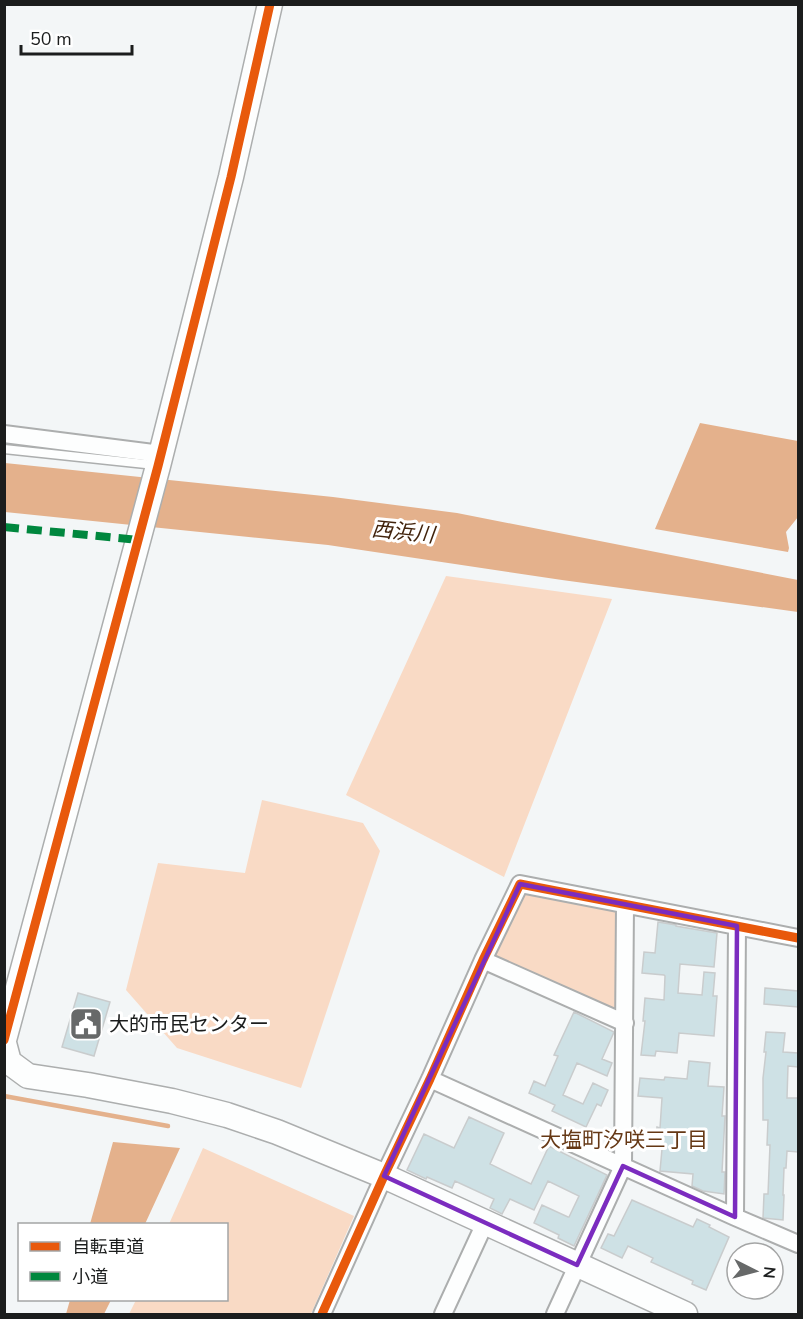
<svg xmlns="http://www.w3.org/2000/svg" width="803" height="1319" viewBox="0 0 803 1319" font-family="'Nunito Sans','Noto Sans JP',sans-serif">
	<rect width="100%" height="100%" fill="#f3f6f7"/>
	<path fill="#f9dac5" d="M 446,576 L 612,599 L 504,877 L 346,795 Z
		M 262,800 L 363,823 L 380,851 L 301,1088 L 177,1048 L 126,990 L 158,863 L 245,873 Z
		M 530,892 L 615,908 L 620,916 L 620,1008 L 612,1013 L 499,961 L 495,952 L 521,894 Z
		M 203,1148 L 354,1216 L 311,1314 L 129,1314 L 136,1300 L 226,1300 L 226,1224 L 169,1224 Z"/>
	<path fill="#e4b18c" d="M 700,423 L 798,441 L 798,517 L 786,532 L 789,548 L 788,552 L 655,529 Z
		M 5,463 L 333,497 L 457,513 L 798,580 L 798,612 L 562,580 L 328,545 L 5,512 Z
		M 113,1142 L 180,1148 L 145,1224 L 90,1224 Z
		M 70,1300 L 111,1300 L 104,1314 L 66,1314 Z"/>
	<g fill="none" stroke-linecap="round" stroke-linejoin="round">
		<path stroke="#e4b18c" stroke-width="4.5" d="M 4,1096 L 168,1126"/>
	</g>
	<path fill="#cee1e5" stroke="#c9cccd" stroke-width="1.5" d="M 658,922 L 676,925 L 676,926 L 717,933 L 714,967 L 680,964 L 678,993 L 702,995 L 704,972 L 715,973 L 713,996 L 717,996 L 714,1036 L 679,1033 L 677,1053 L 656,1051 L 655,1056 L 641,1055 L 645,1021 L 643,1021 L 645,998 L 664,1000 L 665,976 L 664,975 L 642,973 L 644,952 L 655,953 Z
		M 765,988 L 798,991 L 798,1007 L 764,1004 Z
		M 78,993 L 110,1002 L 94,1056 L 62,1047 Z
		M 574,1012 L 614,1032 L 602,1059 L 612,1063 L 607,1076 L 577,1063 L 563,1095 L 583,1104 L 593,1083 L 608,1090 L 601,1106 L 597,1104 L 586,1127 L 552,1111 L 555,1105 L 529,1093 L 534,1081 L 545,1086 L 558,1056 L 554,1055 Z
		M 766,1032 L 785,1033 L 783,1052 L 798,1053 L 798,1067 L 788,1066 L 787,1098 L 798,1098 L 798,1152 L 787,1151 L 786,1168 L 784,1168 L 783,1195 L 784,1195 L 783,1220 L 763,1218 L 764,1194 L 768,1194 L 770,1145 L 767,1145 L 768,1120 L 763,1120 L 763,1078 L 766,1052 L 764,1052 Z
		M 689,1061 L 710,1063 L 708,1086 L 724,1087 L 722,1116 L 725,1116 L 722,1172 L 725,1172 L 724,1194 L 703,1191 L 692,1186 L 693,1174 L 660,1171 L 662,1149 L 655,1149 L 657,1127 L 660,1128 L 662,1098 L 638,1096 L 640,1078 L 664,1080 L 665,1077 L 687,1079 Z
		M 469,1117 L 504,1133 L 490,1164 L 531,1184 L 549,1146 L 607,1175 L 574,1246 L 558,1238 L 559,1235 L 534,1223 L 542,1205 L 568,1217 L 569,1217 L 579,1196 L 548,1181 L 534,1210 L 510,1199 L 502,1214 L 490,1208 L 494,1199 L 455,1181 L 452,1188 L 427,1177 L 426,1179 L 407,1170 L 424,1134 L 454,1148 Z
		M 632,1200 L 693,1227 L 697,1219 L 710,1225 L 709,1227 L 729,1237 L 706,1290 L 692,1284 L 693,1281 L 651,1262 L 653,1258 L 628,1246 L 622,1258 L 601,1248 L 608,1234 L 614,1236 Z"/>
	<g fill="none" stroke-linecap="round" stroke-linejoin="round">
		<defs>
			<path id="lane" d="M 4,449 L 155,465"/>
			<path id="street" d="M 4,434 L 161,454
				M 483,960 L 625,1023
				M 430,1079 L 735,1217 L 798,1244
				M 735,1217 L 737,926
				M 322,1314 L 384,1176 L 430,1079 L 483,960 L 520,884 L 798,938
				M 443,1314 L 485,1223
				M 555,1314 L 623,1166 L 625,905"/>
			<path id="secondary" d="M 4,1040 L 158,466 L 231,177 L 270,4
				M 4,1043 L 9,1062 L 28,1076 L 88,1085 L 172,1101 L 227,1115 L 277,1132 L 384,1176 L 685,1314"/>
		</defs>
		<use href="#lane" stroke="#acaeae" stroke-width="11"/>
		<use href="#street" stroke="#acaeae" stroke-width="20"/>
		<use href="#secondary" stroke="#acaeae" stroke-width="27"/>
		<use href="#lane" stroke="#fdfefe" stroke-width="8"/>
		<use href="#street" stroke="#fdfefe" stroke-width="16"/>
		<use href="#secondary" stroke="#fdfefe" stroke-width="24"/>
		<path stroke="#00873e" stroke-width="8" stroke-dasharray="15 8" stroke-linecap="butt" d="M 4,527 L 139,540"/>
		<defs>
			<path id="cycleway" d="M 4,1040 L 158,466 L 231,177 L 270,4
				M 322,1314 L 384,1176 L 430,1079 L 483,960 L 520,884 L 798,938"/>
		</defs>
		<use href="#cycleway" stroke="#fff" stroke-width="13"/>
		<use href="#cycleway" stroke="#e8590c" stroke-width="9"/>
	</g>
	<path fill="none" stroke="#7b2cbf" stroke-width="4.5" stroke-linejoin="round" d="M 520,884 L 737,926 L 735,1217 L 623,1166 L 577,1265 L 384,1176 Z"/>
	<defs>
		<symbol id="civic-square" viewBox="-11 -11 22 22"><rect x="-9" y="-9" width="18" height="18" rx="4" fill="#676969" stroke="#fff"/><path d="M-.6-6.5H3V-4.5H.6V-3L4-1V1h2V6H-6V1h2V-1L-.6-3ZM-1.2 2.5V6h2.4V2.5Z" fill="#fff"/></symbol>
	</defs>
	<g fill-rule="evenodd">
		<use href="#civic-square" x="67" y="1005" width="38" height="38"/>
	</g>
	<g text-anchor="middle" stroke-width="6" stroke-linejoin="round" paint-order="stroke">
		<g font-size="20" fill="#1b1d1d" stroke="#fff" text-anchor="start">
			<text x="109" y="1031">大的市民センター</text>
		</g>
		<g font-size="21" font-style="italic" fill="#41230c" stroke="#fff">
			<text transform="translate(403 532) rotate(6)" y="7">西浜川</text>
		</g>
		<g font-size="21" fill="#653815" stroke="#fff">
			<text x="624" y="1147">大塩町汐咲三丁目</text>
		</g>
	</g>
	<rect width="803" height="1319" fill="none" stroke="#1b1d1d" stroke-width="12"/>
	<rect x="18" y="1223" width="210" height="78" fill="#ffffff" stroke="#a4a5a5" stroke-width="1.5"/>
	<rect x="30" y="1242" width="30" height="9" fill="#e8590c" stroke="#a4a5a5" stroke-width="1.5"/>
	<text x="72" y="1253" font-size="18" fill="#1b1d1d">自転車道</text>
	<rect x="30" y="1272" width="30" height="9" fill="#00873e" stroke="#a4a5a5" stroke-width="1.5"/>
	<text x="72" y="1283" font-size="18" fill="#1b1d1d">小道</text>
	<g transform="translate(755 1271) rotate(96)"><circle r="28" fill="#ffffff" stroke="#a4a5a5" stroke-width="1.5"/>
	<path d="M0-4.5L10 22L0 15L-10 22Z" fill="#676969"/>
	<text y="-9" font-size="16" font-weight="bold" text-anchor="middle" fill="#1b1d1d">N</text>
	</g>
	<path d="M21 45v9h111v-9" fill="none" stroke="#1b1d1d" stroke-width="3"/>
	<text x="30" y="45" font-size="18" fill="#1b1d1d" stroke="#ffffff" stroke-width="4.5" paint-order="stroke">50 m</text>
</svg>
